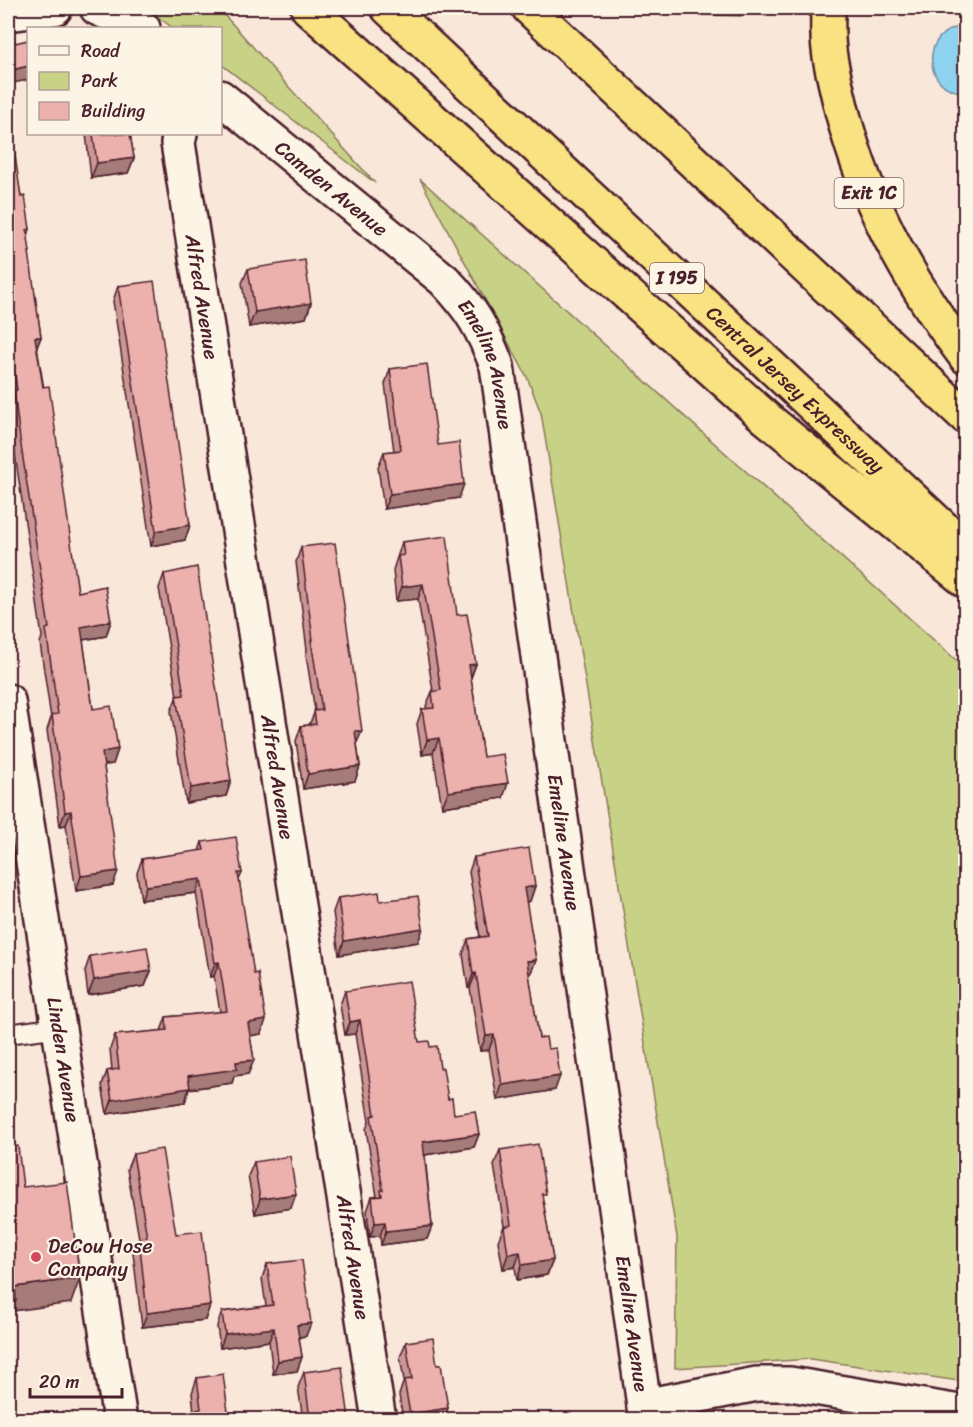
<svg xmlns="http://www.w3.org/2000/svg" width="973" height="1427" viewBox="0 0 973 1427" font-family="Sriracha,sans-serif">
	<rect width="100%" height="100%" fill="#f9e7da"/>
	<filter id="ink" filterUnits="userSpaceOnUse"><feTurbulence type="fractalNoise" baseFrequency=".0167" numOctaves="2"/><feDisplacementMap in="SourceGraphic" scale="12" xChannelSelector="R" yChannelSelector="G"/><feConvolveMatrix kernelMatrix="1 2 1 2 8 2 1 2 1" color-interpolation-filters="sRGB"/></filter>
	<g filter="url(#ink)">
		<path fill="#c8d286" stroke="#897858" stroke-width="1.5" d="M 146,8 L 218,8 L 375,183 L 221,64 L 220,28 L 173,28 Z
			M 628,8 L 741,8 L 741,16 L 634,13 Z
			M 420,179 L 965,668 L 965,1382 L 811,1359 L 675,1368 L 677,1237 L 541,413 L 527,377 Z"/>
		<path fill="#8dd2ee" stroke="#728aa0" stroke-width="1.5" d="M 965,27 L 965,92 C 920,92 921,26 965,27 Z"/>
		<g fill="none" stroke-linecap="round" stroke-linejoin="round">
			<defs>
				<path id="lane" d="M 8,1034 L 59,1027"/>
				<g id="street">
					<path id="s1" d="M 180,134 L 178,143 L 379,1420"/>
					<path id="s2" d="M 8,701 L 120,1420"/>
					<path d="M 644,1406 L 757,1384 L 790,1384 L 966,1413"/>
				</g>
				<g id="secondary">
					<path d="M 97,8 L 143,28"/>
					<path d="M 8,14 L 55,8"/>
					<path id="s3" d="M 220,97 L 444,280 C 471,308 483,329 497,366 L 646,1420"/>
				</g>
				<g id="highway">
					<path d="M 308,8 L 766,418 L 966,581"/>
					<path id="s4" d="M 388,8 L 966,549"/>
					<path d="M 529,8 L 966,417"/>
					<path d="M 828,8 C 828,21 827,35 829,49 C 830,62 834,76 837,90 C 859,190 904,275 966,357"/>
				</g>
			</defs>
			<use href="#lane" stroke="#4a1f2b" stroke-width="22"/>
			<use href="#street" stroke="#4a1f2b" stroke-width="38"/>
			<use href="#secondary" stroke="#4a1f2b" stroke-width="38"/>
			<use href="#highway" stroke="#4a1f2b" stroke-width="38"/>
			<use href="#lane" stroke="#fcf5e5" stroke-width="18"/>
			<use href="#street" stroke="#fcf5e5" stroke-width="33"/>
			<use href="#secondary" stroke="#fcf5e5" stroke-width="33"/>
			<use href="#highway" stroke="#f8e281" stroke-width="33"/>
		</g>
		<path fill="#cb9795" stroke="#4a1f2b" stroke-width="1.5" d="M 8,122 L 21,197 L 30,229 L 28,236 L 29,256 L 41,337 L 37,347 L 78,592 L 111,621 L 106,636 L 83,640 L 93,709 L 118,749 L 113,764 L 104,765 L 113,885 L 76,891 L 66,825 L 60,826 L 47,730 L 51,718 L 40,643 L 42,637 L 15,454 L 8,405 L 11,398 L 8,375 Z
			M 86,134 L 130,134 L 134,158 L 128,173 L 91,178 Z
			M 248,269 L 311,303 L 306,318 L 249,327 L 242,283 Z
			M 118,286 L 190,525 L 185,540 L 151,546 L 113,301 Z
			M 390,369 L 438,445 L 459,498 L 384,509 L 378,467 L 384,452 L 394,451 L 385,384 Z
			M 402,542 L 457,615 L 476,664 L 471,678 L 483,757 L 503,798 L 442,807 L 433,753 L 422,755 L 417,724 L 422,709 L 427,709 L 426,706 L 432,692 L 433,691 L 418,599 L 396,601 L 393,570 Z
			M 301,547 L 357,744 L 360,766 L 355,781 L 303,789 L 296,741 L 301,726 L 309,725 L 315,711 L 306,655 L 307,650 L 296,562 Z
			M 164,574 L 231,781 L 226,796 L 186,803 L 171,711 L 177,696 L 159,588 Z
			M 202,842 L 242,873 L 239,880 L 261,1034 L 250,1036 L 254,1060 L 248,1074 L 234,1076 L 232,1083 L 189,1089 L 185,1102 L 107,1114 L 102,1085 L 107,1071 L 112,1070 L 110,1049 L 115,1035 L 161,1031 L 166,1017 L 220,1012 L 214,976 L 210,977 L 196,893 L 141,900 L 137,873 L 142,859 L 199,851 Z
			M 474,857 L 535,886 L 530,901 L 526,902 L 536,960 L 530,975 L 529,975 L 539,1038 L 555,1090 L 497,1100 L 489,1050 L 480,1051 L 470,988 L 468,988 L 463,954 L 468,939 L 480,937 L 469,872 Z
			M 338,898 L 380,901 L 423,928 L 418,942 L 339,955 L 333,912 Z
			M 90,956 L 151,971 L 145,986 L 88,995 L 85,971 Z
			M 345,991 L 419,1042 L 430,1047 L 440,1068 L 448,1099 L 454,1114 L 479,1134 L 474,1147 L 425,1155 L 432,1226 L 427,1239 L 381,1245 L 380,1236 L 370,1237 L 367,1211 L 372,1197 L 377,1197 L 366,1129 L 369,1122 L 355,1034 L 345,1035 L 340,1005 Z
			M 500,1150 L 543,1201 L 553,1260 L 547,1275 L 517,1280 L 515,1267 L 503,1269 L 498,1241 L 504,1226 L 494,1165 Z
			M 133,1154 L 176,1234 L 210,1305 L 205,1320 L 142,1327 L 133,1253 L 139,1238 L 127,1169 Z
			M 254,1162 L 291,1208 L 255,1214 L 248,1176 Z
			M 267,1264 L 306,1336 L 299,1337 L 302,1357 L 297,1371 L 273,1374 L 269,1341 L 220,1348 L 217,1326 L 222,1312 L 266,1306 L 262,1278 Z
			M 406,1342 L 437,1365 L 448,1408 L 444,1419 L 403,1419 L 399,1395 L 404,1380 L 400,1357 Z
			M 304,1372 L 349,1419 L 303,1419 L 298,1387 Z
			M 197,1378 L 229,1419 L 192,1419 L 194,1412 L 192,1393 Z"/>
		<path fill="#a57b79" stroke="#4a1f2b" stroke-width="1.5" d="M 28,66 L 28,80 L 8,84 L 8,71 Z
			M 134,158 L 128,173 L 91,178 L 97,163 Z
			M 311,303 L 306,318 L 249,327 L 255,312 Z
			M 35,337 L 41,337 L 35,352 Z
			M 464,484 L 459,498 L 384,509 L 390,494 Z
			M 190,525 L 185,540 L 151,546 L 156,531 Z
			M 423,584 L 418,599 L 396,601 L 402,587 Z
			M 111,621 L 106,636 L 76,641 L 81,627 Z
			M 476,664 L 470,679 L 469,665 Z
			M 355,731 L 362,731 L 356,745 Z
			M 439,738 L 433,753 L 422,755 L 427,740 Z
			M 118,749 L 113,764 L 96,766 L 102,752 Z
			M 360,766 L 355,781 L 303,789 L 308,774 Z
			M 231,781 L 226,796 L 186,803 L 191,788 Z
			M 508,783 L 503,798 L 442,807 L 448,792 Z
			M 71,811 L 66,825 L 60,826 L 65,812 Z
			M 118,871 L 113,885 L 76,891 L 81,876 Z
			M 201,879 L 196,893 L 141,900 L 146,886 Z
			M 535,886 L 530,901 L 519,903 L 524,888 Z
			M 423,928 L 418,942 L 339,955 L 344,941 Z
			M 536,960 L 530,975 L 522,976 L 527,961 Z
			M 219,962 L 214,976 L 210,977 L 215,963 Z
			M 151,971 L 145,986 L 88,995 L 94,980 Z
			M 476,973 L 470,988 L 468,988 L 473,974 Z
			M 266,1020 L 261,1034 L 243,1037 L 248,1023 Z
			M 360,1020 L 355,1034 L 345,1035 L 350,1022 Z
			M 494,1035 L 489,1050 L 480,1051 L 486,1036 Z
			M 254,1060 L 248,1074 L 234,1076 L 232,1083 L 189,1089 L 185,1102 L 107,1114 L 112,1100 L 236,1062 Z
			M 560,1076 L 555,1090 L 497,1100 L 502,1085 Z
			M 479,1134 L 474,1147 L 418,1156 L 423,1142 Z
			M 296,1194 L 291,1208 L 255,1214 L 260,1199 Z
			M 385,1222 L 380,1236 L 370,1237 L 375,1223 Z
			M 432,1226 L 427,1239 L 381,1245 L 386,1231 Z
			M 520,1252 L 515,1267 L 503,1269 L 508,1254 Z
			M 553,1260 L 547,1275 L 517,1280 L 522,1265 Z
			M 80,1278 L 71,1303 L 13,1311 L 8,1326 L 8,1302 L 15,1287 Z
			M 210,1305 L 205,1320 L 142,1327 L 147,1313 Z
			M 311,1323 L 306,1336 L 292,1338 L 297,1325 Z
			M 274,1328 L 269,1341 L 220,1348 L 225,1334 Z
			M 302,1357 L 297,1371 L 273,1374 L 278,1361 Z
			M 448,1408 L 444,1419 L 407,1419 L 410,1414 Z"/>
		<path fill="#ecb0ad" stroke="#4a1f2b" stroke-width="1.5" d="M 8,27 L 12,27 L 15,43 L 28,40 L 28,66 L 8,71 Z
			M 10,121 L 21,197 L 25,196 L 30,229 L 27,230 L 30,252 L 29,252 L 41,337 L 35,337 L 43,387 L 49,386 L 78,592 L 105,586 L 111,621 L 81,627 L 93,709 L 111,706 L 118,749 L 102,752 L 118,871 L 81,876 L 71,811 L 65,812 L 52,715 L 58,714 L 46,629 L 49,628 L 20,439 L 14,391 L 17,390 L 10,341 L 8,341 L 8,122 Z
			M 93,134 L 130,134 L 134,158 L 97,163 Z
			M 305,260 L 311,303 L 255,312 L 248,269 Z
			M 154,281 L 190,525 L 156,531 L 118,286 Z
			M 427,364 L 438,445 L 459,442 L 464,484 L 390,494 L 384,452 L 401,450 L 390,369 Z
			M 447,536 L 457,615 L 467,614 L 476,664 L 469,665 L 483,757 L 503,754 L 508,783 L 448,792 L 439,738 L 427,740 L 422,709 L 434,708 L 432,692 L 441,690 L 423,584 L 402,587 L 398,556 L 404,555 L 402,542 Z
			M 335,543 L 362,731 L 355,731 L 360,766 L 308,774 L 301,726 L 316,724 L 314,711 L 322,710 L 311,640 L 313,640 L 301,547 Z
			M 197,567 L 231,781 L 191,788 L 176,696 L 184,695 L 164,574 Z
			M 236,837 L 242,873 L 238,873 L 254,974 L 258,973 L 266,1020 L 248,1023 L 254,1060 L 236,1062 L 237,1069 L 188,1076 L 190,1088 L 112,1100 L 107,1071 L 119,1069 L 115,1035 L 167,1030 L 166,1017 L 227,1011 L 219,962 L 215,963 L 201,879 L 146,886 L 142,859 L 204,850 L 202,842 Z
			M 529,848 L 535,886 L 524,888 L 536,960 L 527,961 L 539,1038 L 546,1037 L 548,1049 L 556,1048 L 560,1076 L 502,1085 L 494,1035 L 486,1036 L 476,973 L 473,974 L 468,939 L 488,936 L 474,857 Z
			M 379,892 L 380,901 L 418,896 L 423,928 L 344,941 L 338,898 Z
			M 147,947 L 151,971 L 94,980 L 90,956 Z
			M 409,981 L 419,1042 L 429,1041 L 430,1047 L 437,1046 L 440,1068 L 443,1068 L 448,1099 L 452,1098 L 454,1114 L 475,1111 L 479,1134 L 423,1142 L 432,1226 L 386,1231 L 385,1222 L 375,1223 L 372,1197 L 382,1196 L 381,1190 L 383,1190 L 371,1116 L 375,1115 L 360,1020 L 350,1022 L 345,991 Z
			M 538,1144 L 546,1194 L 542,1194 L 553,1260 L 522,1265 L 520,1252 L 508,1254 L 504,1227 L 511,1225 L 500,1150 Z
			M 18,1146 L 23,1187 L 67,1182 L 80,1278 L 15,1287 L 16,1301 L 8,1302 L 8,1147 Z
			M 162,1149 L 176,1234 L 202,1231 L 210,1305 L 147,1313 L 139,1238 L 147,1237 L 133,1154 Z
			M 290,1156 L 296,1194 L 260,1199 L 254,1162 Z
			M 302,1260 L 311,1323 L 297,1325 L 302,1357 L 278,1361 L 274,1328 L 225,1334 L 222,1312 L 273,1305 L 267,1264 Z
			M 433,1338 L 437,1365 L 441,1364 L 448,1408 L 410,1414 L 404,1380 L 412,1379 L 406,1342 Z
			M 342,1367 L 349,1419 L 310,1419 L 304,1372 Z
			M 223,1374 L 229,1419 L 196,1419 L 195,1410 L 201,1409 L 197,1378 Z"/>
	</g>
	<circle fill="#d1495b" stroke="#fcf5e5" stroke-width="2" cx="36" cy="1257" r="6"/>
	<g text-anchor="middle" stroke-width="4.5" stroke-linejoin="round" paint-order="stroke">
		<g fill="#fcf5e5" stroke="#7f5f63" stroke-width="1.5">
			<rect x="834.5" y="178" width="69" height="30" rx="4.5"/>
			<rect x="650" y="263" width="54" height="30" rx="4.5"/>
		</g>
		<g font-size="18" font-weight="bold" fill="#4a1f2b">
			<text x="869" y="199">Exit 1C</text>
			<text x="677" y="284">I 195</text>
		</g>
		<g font-size="20" fill="#4a1f2b" stroke="#fcf5e5">
			<text dy="7" stroke="none"><textPath href="#s3" startOffset="144">Camden Avenue</textPath></text>
			<text dy="7" stroke="none"><textPath href="#s1" startOffset="165">Alfred Avenue</textPath></text>
			<text dy="7" stroke="none"><textPath href="#s3" startOffset="386">Emeline Avenue</textPath></text>
			<text dy="7" stroke="none"><textPath href="#s4" startOffset="558">Central Jersey Expressway</textPath></text>
			<text dy="7" stroke="none"><textPath href="#s1" startOffset="651">Alfred Avenue</textPath></text>
			<text dy="7" stroke="none"><textPath href="#s3" startOffset="872">Emeline Avenue</textPath></text>
			<text dy="7" stroke="none"><textPath href="#s2" startOffset="363">Linden Avenue</textPath></text>
			<text dy="7" stroke="none"><textPath href="#s1" startOffset="1137">Alfred Avenue</textPath></text>
			<text dy="7" stroke="none"><textPath href="#s3" startOffset="1358">Emeline Avenue</textPath></text>
		</g>
		<g font-size="20" fill="#4a1f2b" stroke="#fcf5e5" text-anchor="start">
			<text x="48" y="1253">DeCou Hose<tspan x="48" dy="23">Company</tspan></text>
		</g>
	</g>
	<rect width="973" height="1427" fill="none" stroke="#fcf5e5" stroke-width="30"/>
	<rect x="15" y="15" width="943" height="1397" fill="none" stroke="#4a1f2b" stroke-width="2" filter="url(#ink)"/>
	<rect x="27" y="27" width="195" height="108" fill="#fcf5e5" stroke="#b59f9b" stroke-width="1.5"/>
	<rect x="39" y="46" width="30" height="9" fill="#fcf5e5" stroke="#b59f9b" stroke-width="1.5"/>
	<text x="81" y="57" font-size="18" fill="#4a1f2b">Road</text>
	<rect x="39" y="72" width="30" height="18" fill="#c8d286" stroke="#b59f9b" stroke-width="1.5"/>
	<text x="81" y="87" font-size="18" fill="#4a1f2b">Park</text>
	<rect x="39" y="102" width="30" height="18" fill="#ecb0ad" stroke="#b59f9b" stroke-width="1.5"/>
	<text x="81" y="117" font-size="18" fill="#4a1f2b">Building</text>
	<path d="M30 1388v9h92v-9" fill="none" stroke="#4a1f2b" stroke-width="3"/>
	<text x="39" y="1388" font-size="18" fill="#4a1f2b" stroke="#fcf5e5" stroke-width="4.5" paint-order="stroke">20 m</text>
</svg>
